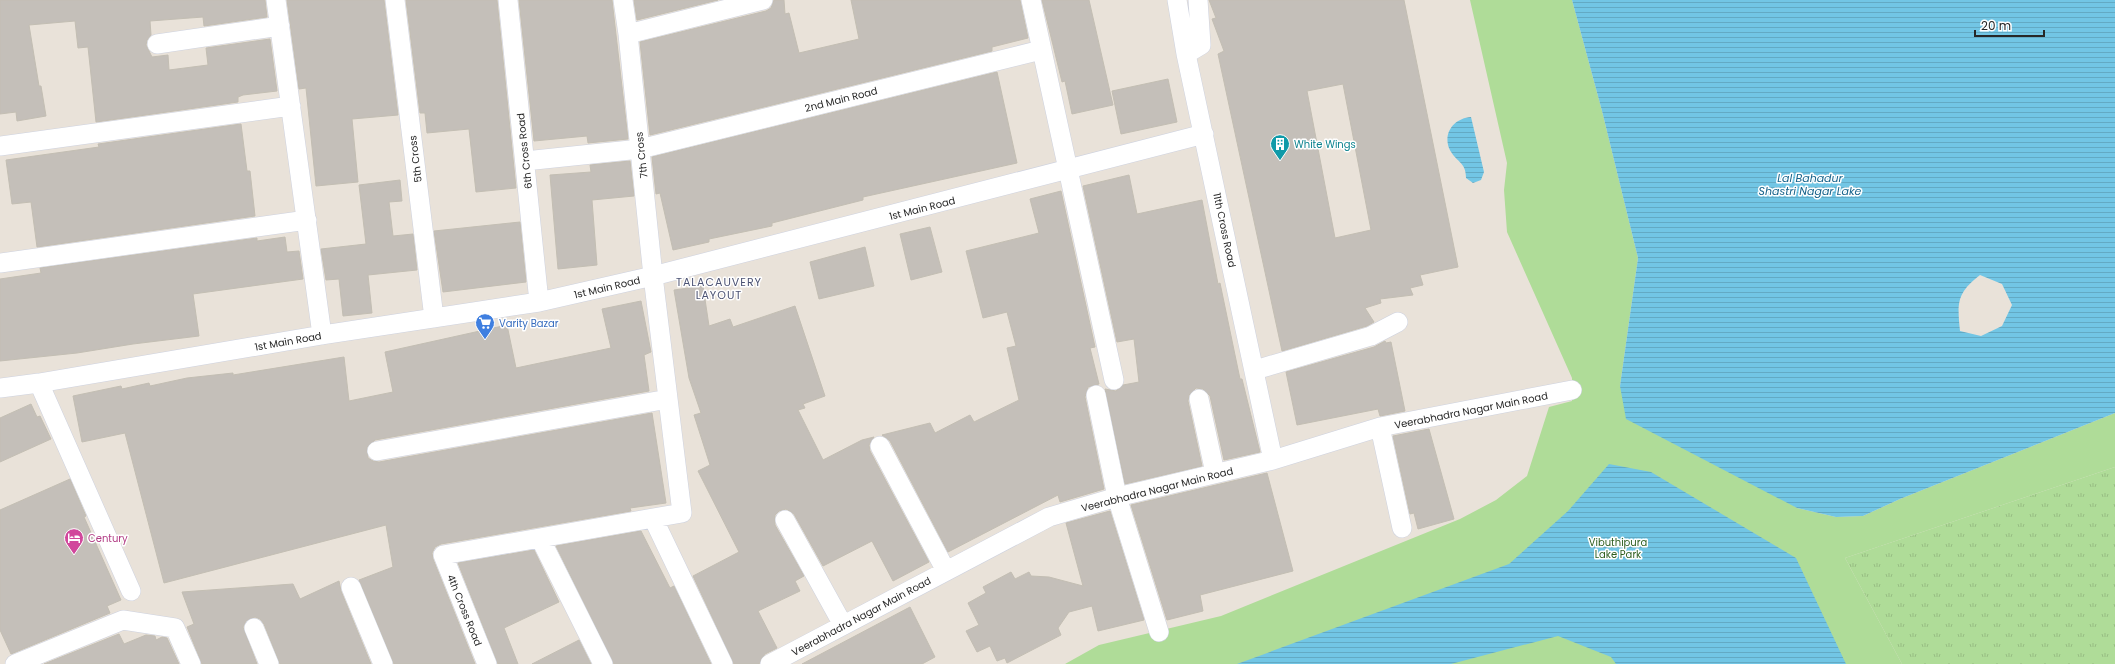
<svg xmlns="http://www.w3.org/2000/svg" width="2115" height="664" viewBox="0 0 2115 664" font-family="Poppins,sans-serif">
	<defs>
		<pattern id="grass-tufts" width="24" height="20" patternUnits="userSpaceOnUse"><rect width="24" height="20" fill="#afdc98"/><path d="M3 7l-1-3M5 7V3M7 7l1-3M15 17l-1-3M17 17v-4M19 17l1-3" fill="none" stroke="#97bd83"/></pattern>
		<pattern id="water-rules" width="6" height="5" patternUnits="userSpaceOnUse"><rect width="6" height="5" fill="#72c6e5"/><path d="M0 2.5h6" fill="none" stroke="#63aac4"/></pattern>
	</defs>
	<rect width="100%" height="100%" fill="#e9e2d9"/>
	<path fill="url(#grass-tufts)" d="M 2115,467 L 2115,664 L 1902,664 L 1845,558 Z"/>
	<path fill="#afdc98" d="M 1470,0 L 1572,0 L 1602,111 L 1638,258 L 1620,386 L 1797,508 L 1836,517 L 1863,516 L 1900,499 L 2115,413 L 2115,467 L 1845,558 L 1902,664 L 1065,664 L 1099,645 L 1221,616 L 1460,519 L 1496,500 L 1527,476 L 1549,407 L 1572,401 L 1572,378 L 1507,232 L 1504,190 L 1507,163 Z"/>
	<path fill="url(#water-rules)" fill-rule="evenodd" d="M 1572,0 L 2115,0 L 2115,413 L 1900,499 L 1863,516 L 1836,517 L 1797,508 L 1626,419 L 1620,386 L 1638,258 L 1602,111 ZM 1980,275 L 2002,284 L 2012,305 L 2002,326 L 1981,336 L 1960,331 C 1957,302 1957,293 1980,275 Z
		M 1471,117 L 1484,172 L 1481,180 L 1473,183 L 1466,178 C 1466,161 1455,162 1449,148 C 1443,132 1455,118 1471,117 Z
		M 1609,464 L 1651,472 L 1796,558 L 1846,664 L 1616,664 L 1611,657 L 1558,636 L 1451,664 L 1237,664 L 1509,564 L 1568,511 Z"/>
	<path fill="#c4bfb9" stroke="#c3beb3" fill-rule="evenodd" d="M 0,0 L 265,0 L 267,17 L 204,26 L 203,17 L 150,21 L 151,35 L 147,40 L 146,45 L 152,57 L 168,55 L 169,70 L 208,65 L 206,48 L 270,39 L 277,91 L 243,95 L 238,97 L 238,102 L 96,122 L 88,47 L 78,48 L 75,21 L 29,25 L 39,86 L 41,86 L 46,116 L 17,121 L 16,112 L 0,114 Z
		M 287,0 L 384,0 L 398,115 L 352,119 L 358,182 L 316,186 L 306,88 L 299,89 Z
		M 406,0 L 497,0 L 516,188 L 476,192 L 469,129 L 427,133 L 425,113 L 420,113 Z
		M 519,0 L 612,0 L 628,139 L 588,143 L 587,136 L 534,141 Z
		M 634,0 L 718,0 L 637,20 Z
		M 774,0 L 784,0 L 785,14 L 789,13 L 799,53 L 859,39 L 851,0 L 1020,0 L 1028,38 L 992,47 L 992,51 L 650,135 L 640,42 L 766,11 L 771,8 Z
		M 1042,0 L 1089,0 L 1113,105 L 1072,114 L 1065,81 L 1062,82 Z
		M 1209,0 L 1404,0 L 1458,267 L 1420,275 L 1423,285 L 1410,288 L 1413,295 L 1380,299 L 1381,303 L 1365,308 L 1374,322 L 1367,326 L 1282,351 L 1218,54 L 1224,51 L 1212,19 L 1216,18 ZM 1343,84 L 1371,230 L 1335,238 L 1307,91 Z
		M 997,72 L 1017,163 L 863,197 L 863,200 L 772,223 L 772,226 L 709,239 L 709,242 L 673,250 L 660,193 L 656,194 L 652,157 Z
		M 1168,79 L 1177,122 L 1121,134 L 1112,91 Z
		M 241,124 L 247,171 L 250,171 L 255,216 L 37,247 L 31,202 L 12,204 L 6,160 L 99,147 L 98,144 Z
		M 630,161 L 634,196 L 592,200 L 597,265 L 558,269 L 550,175 L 591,172 L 590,165 Z
		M 1129,175 L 1137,214 L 1202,200 L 1218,284 L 1220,283 L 1240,379 L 1242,379 L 1260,452 L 1224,460 L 1210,396 L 1203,389 L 1196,388 L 1189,395 L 1188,401 L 1202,466 L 1125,484 L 1105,389 L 1116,391 L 1123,385 L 1139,382 L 1134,339 L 1117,342 L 1083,186 Z
		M 400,180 L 402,201 L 389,202 L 393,236 L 413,234 L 417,270 L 368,275 L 372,313 L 343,316 L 339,279 L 326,280 L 321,249 L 366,244 L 359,185 Z
		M 1061,191 L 1095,347 L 1090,348 L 1099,384 L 1088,387 L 1085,397 L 1104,489 L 1060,502 L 1058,495 L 948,552 L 890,441 L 882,435 L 930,423 L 935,433 L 970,415 L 974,422 L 1019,400 L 1007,348 L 1016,346 L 1007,312 L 983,318 L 966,251 L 1039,233 L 1030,199 Z
		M 520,222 L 526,282 L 443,292 L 434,231 Z
		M 930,227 L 942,272 L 911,280 L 900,234 Z
		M 285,237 L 287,252 L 299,251 L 303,279 L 193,294 L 199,336 L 133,344 L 77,353 L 0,361 L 0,279 L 41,273 L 40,268 L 257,238 L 257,241 Z
		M 865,247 L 874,286 L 819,299 L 810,262 Z
		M 703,286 L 709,326 L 730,319 L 733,327 L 795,306 L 825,396 L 803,404 L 805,408 L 798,410 L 823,460 L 862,440 L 874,437 L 869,445 L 870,451 L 929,562 L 893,581 L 872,541 L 823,566 L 794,514 L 786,509 L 779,511 L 775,515 L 775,525 L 804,576 L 795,581 L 800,591 L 758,611 L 777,648 L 765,654 L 759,664 L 734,664 L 693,576 L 739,552 L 698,471 L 710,465 L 694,415 L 701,413 L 689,378 L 674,290 Z
		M 641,301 L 651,352 L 644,355 L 649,391 L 375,440 L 367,447 L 368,458 L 373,461 L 379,462 L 652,413 L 666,503 L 630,508 L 631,511 L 441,544 L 435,547 L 432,553 L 433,559 L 475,664 L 394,664 L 359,580 L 393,567 L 386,525 L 164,583 L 125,433 L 82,442 L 73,396 L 121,386 L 122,389 L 149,383 L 150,386 L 187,378 L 233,373 L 233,375 L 344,357 L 349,401 L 393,392 L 385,352 L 507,325 L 516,368 L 611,348 L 602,309 Z
		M 1385,341 L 1386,343 L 1391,342 L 1405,411 L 1380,416 L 1378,409 L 1297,425 L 1286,372 L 1374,347 Z
		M 31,404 L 37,417 L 40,416 L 51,439 L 0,462 L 0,418 Z
		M 1429,429 L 1454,519 L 1418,529 L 1414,513 L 1410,514 L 1393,436 Z
		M 1267,473 L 1293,571 L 1200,595 L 1203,611 L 1167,620 L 1131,505 Z
		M 70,479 L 86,516 L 84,517 L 121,600 L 107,606 L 110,613 L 11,654 L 0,630 L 0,510 Z
		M 1110,511 L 1144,620 L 1098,631 L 1092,606 L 1069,612 L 1058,628 L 1061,635 L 1007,663 L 1005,658 L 997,661 L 990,646 L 977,652 L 966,631 L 979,625 L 968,603 L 986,593 L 983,587 L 1011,572 L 1015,579 L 1029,572 L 1031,576 L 1049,577 L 1083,586 L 1066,523 Z
		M 641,531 L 670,588 L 674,586 L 711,664 L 614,664 L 556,546 Z
		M 534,550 L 559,602 L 504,628 L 518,664 L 498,664 L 458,563 Z
		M 339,581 L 341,591 L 371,664 L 280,664 L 264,624 L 260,619 L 255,617 L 246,621 L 243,627 L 257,664 L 202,664 L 187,627 L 194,624 L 182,592 L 293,584 L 300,599 Z
		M 910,607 L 935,657 L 922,664 L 802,664 Z
		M 119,634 L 124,644 L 146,635 L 155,636 L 156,640 L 162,637 L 167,638 L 179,664 L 44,664 Z
		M 579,640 L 591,664 L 532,664 Z"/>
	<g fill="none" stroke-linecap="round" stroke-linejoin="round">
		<defs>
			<path id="street" d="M 276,0 L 322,335
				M 395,0 L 434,318
				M 508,0 L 539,302
				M 1031,0 L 1114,380
				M 1177,0 L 1186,54 L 1273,460
				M 628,34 L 763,0
				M 157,44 L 280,26
				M 1186,54 L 1201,45 L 1198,0
				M 0,146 L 291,106
				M 525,161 L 640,149 L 1041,50
				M 0,263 L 307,220
				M 1255,370 L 1371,336 L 1398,322
				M 39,383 L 131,591
				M 0,388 L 39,383 L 322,335 L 539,302 L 653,276 L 1204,134
				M 1096,395 L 1117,497 L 1159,632
				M 1199,399 L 1215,473
				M 1380,427 L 1402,528
				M 880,446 L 946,571
				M 377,451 L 668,399
				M 653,518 L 723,664
				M 785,520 L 843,625
				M 540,538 L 603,664
				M 351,587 L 383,664
				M 254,628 L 269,664
				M 15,664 L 123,620 L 175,628 L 191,664
				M 487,664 L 443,555 L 682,513 L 653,276 L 628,34 L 623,0
				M 770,664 L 1049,517 L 1117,497 L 1273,460 L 1380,427 L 1572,390"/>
		</defs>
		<use href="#street" stroke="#ced2df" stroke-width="20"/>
		<use href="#street" stroke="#fff" stroke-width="19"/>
	</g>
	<defs>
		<symbol id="building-pin" viewBox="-11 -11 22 30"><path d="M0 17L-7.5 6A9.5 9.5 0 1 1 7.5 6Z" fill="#0f9aa8" stroke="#fff"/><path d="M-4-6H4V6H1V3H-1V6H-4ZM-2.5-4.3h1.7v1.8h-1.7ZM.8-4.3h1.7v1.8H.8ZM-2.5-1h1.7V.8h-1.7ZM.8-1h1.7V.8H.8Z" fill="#fff"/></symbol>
		<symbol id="supermarket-pin" viewBox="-11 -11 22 30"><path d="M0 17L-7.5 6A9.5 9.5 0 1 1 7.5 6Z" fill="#3f7fe0" stroke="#fff"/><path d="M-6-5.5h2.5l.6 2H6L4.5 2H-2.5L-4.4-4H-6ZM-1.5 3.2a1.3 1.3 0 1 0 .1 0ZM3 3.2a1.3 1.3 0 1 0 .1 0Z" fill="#fff"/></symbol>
		<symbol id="hotel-pin" viewBox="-11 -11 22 30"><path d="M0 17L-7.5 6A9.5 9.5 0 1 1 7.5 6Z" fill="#d1479c" stroke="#fff"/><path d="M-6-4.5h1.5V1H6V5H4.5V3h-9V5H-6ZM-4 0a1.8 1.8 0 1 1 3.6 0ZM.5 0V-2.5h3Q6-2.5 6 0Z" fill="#fff"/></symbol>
	</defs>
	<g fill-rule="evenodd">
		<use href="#building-pin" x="1269" y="133" width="22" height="30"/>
		<use href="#supermarket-pin" x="474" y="312" width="22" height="30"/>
		<use href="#hotel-pin" x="63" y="527" width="22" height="30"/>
	</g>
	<g text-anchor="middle" stroke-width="3" stroke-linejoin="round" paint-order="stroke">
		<g font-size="10" fill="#272727" stroke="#fff">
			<text transform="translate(841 99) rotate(-14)" y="4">2nd Main Road</text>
			<text transform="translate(524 151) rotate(-96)" y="4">6th Cross Road</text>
			<text transform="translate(641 155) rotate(-96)" y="4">7th Cross</text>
			<text transform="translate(415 159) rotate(-97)" y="4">5th Cross</text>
			<text transform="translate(922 208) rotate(-14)" y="4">1st Main Road</text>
			<text transform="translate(1225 230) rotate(78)" y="4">11th Cross Road</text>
			<text transform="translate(607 287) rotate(-13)" y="4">1st Main Road</text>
			<text transform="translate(288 341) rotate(-10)" y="4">1st Main Road</text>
			<text transform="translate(1471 410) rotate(-11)" y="4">Veerabhadra Nagar Main Road</text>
			<text transform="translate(1157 489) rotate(-14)" y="4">Veerabhadra Nagar Main Road</text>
			<text transform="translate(465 610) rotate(68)" y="4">4th Cross Road</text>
			<text transform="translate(861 616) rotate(-28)" y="4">Veerabhadra Nagar Main Road</text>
		</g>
		<g font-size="10" fill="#0d838f" stroke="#fff" text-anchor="start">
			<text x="1294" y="148">White Wings</text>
		</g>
		<g font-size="10" fill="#366cbe" stroke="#fff" text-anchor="start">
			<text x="499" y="327">Varity Bazar</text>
		</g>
		<g font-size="10" fill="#b23c85" stroke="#fff" text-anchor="start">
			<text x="88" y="542">Century</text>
		</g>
		<g font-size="10" fill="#2b5d1e" stroke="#fff">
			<text x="1618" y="546">Vibuthipura<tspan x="1618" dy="12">Lake Park</tspan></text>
		</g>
		<g font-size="11" font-style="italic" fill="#16638b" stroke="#fff">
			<text x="1810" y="182">Lal Bahadur<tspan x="1810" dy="13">Shastri Nagar Lake</tspan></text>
		</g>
		<g font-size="11" letter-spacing="1" fill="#4b5273" stroke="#fff">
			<text x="719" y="286">TALACAUVERY<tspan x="719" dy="13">LAYOUT</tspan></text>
		</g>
	</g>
	<path d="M1975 30v6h69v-6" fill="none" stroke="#272727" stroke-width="2"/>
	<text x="1981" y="30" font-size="12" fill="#272727" stroke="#ffffff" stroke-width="3" paint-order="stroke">20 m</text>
</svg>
